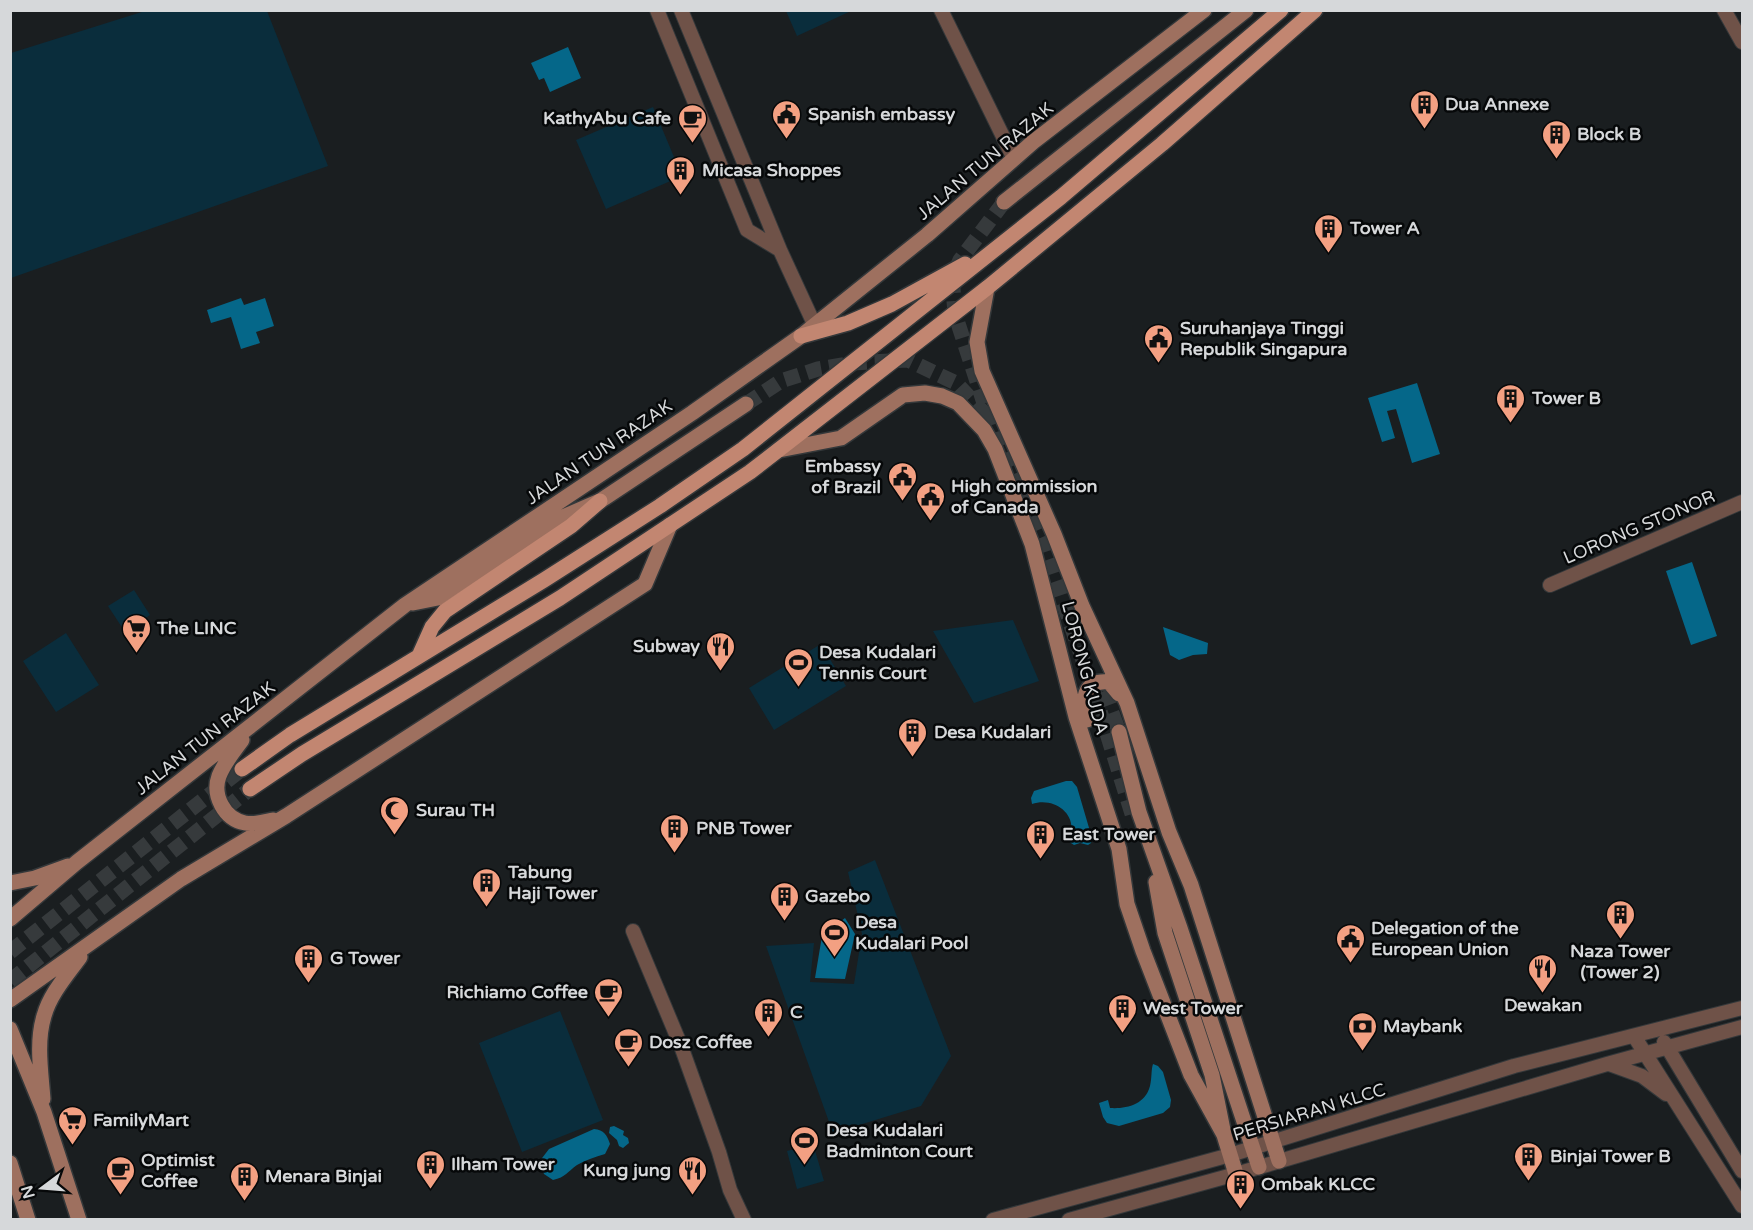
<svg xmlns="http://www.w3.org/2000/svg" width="1753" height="1230" viewBox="0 0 1753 1230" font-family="'Varela Round',sans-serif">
	<rect width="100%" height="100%" fill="#1a1e20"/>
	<path fill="#0a2d3c" d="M 145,11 L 267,11 L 328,166 L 11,278 L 11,53 Z
		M 786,11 L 851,11 L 797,36 Z
		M 653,107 L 682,176 L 606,209 L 576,140 Z
		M 134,590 L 150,615 L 125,632 L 108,606 Z
		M 1013,620 L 1039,681 L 974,703 L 933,631 Z
		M 66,633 L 99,685 L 56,712 L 23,661 Z
		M 821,644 L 846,686 L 774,730 L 749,688 Z
		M 875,860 L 951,1056 L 921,1106 L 833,1133 L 766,946 L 814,943 L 810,982 L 854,984 L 862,934 L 848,872 Z
		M 560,1011 L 603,1120 L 522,1152 L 479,1043 Z
		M 813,1144 L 824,1181 L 797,1189 L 787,1151 Z"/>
	<path fill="#056789" d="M 568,47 L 581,78 L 550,92 L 544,78 L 539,80 L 531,63 Z
		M 241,298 L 244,305 L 265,298 L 274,326 L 256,332 L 260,343 L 241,349 L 231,317 L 211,323 L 207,310 Z
		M 1417,383 L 1440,454 L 1412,463 L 1396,409 L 1387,411 L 1395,438 L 1382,442 L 1368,398 Z
		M 1692,562 L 1717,636 L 1691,645 L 1666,571 Z
		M 1163,627 L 1208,643 L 1207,654 L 1193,655 L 1179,660 L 1170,655 Z
		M 1066,781 L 1072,781 L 1077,787 L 1092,838 L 1091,843 L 1088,845 L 1080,843 L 1074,845 L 1068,841 C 1081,817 1056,796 1032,804 L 1031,798 L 1034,791 Z
		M 845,918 L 855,934 L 845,979 L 815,978 L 822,936 Z
		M 1153,1064 L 1158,1066 L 1163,1072 L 1171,1100 L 1170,1107 L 1163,1113 L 1119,1126 L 1107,1123 L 1103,1117 L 1099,1103 L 1108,1100 L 1110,1108 C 1126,1109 1145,1105 1150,1086 C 1152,1078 1151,1070 1153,1064 Z
		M 614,1126 L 624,1131 L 623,1135 L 628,1138 L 629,1143 L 623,1148 L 619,1146 L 617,1140 L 609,1133 L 610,1127 Z
		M 594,1129 C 604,1130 607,1135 610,1144 L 605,1154 C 595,1157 586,1160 577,1165 C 567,1172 566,1177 553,1180 L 544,1174 L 539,1162 L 549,1149 Z"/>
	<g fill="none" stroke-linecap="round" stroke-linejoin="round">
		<path stroke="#363a3c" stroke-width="15" stroke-dasharray="15 8" stroke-linecap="butt" d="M 1004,202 L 960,260 L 955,272 L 953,288 L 955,314 L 995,437 L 1043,544 L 1096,698 L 1133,817
			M 746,404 L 781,381 L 818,369 L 853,363 L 908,360 L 956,383 L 985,414
			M 1104,691 L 1119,732"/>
		<path stroke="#363a3c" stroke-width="15" stroke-dasharray="15 8" stroke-linecap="butt" d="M 10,952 L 242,769
			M 10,981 L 250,789"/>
		<defs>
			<path id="street" d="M 657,10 L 747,230 L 780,250
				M 681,10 L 780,250 L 815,326
				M 941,10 L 1014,159
				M 1724,10 L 1742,42
				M 1550,585 L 1742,502
				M 633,931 L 681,1046 L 719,1152 L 730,1190 L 744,1220
				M 1634,1036 L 1742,1206
				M 1664,1042 L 1742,1171
				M 1609,1064 L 1642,1076 L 1666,1094
				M 993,1220 L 1230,1155 L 1514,1066 L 1742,1008
				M 1069,1220 L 1236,1174 L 1607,1064 L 1742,1027"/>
			<path id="secondary" d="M 1004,202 L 1246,10
				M 987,288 L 977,342 L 982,371 L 1054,534 L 1082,606 L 1127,703 L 1169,832 L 1191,885 L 1279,1161
				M 779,450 L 841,438 L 903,395 L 925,393 L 942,396 L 958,403 L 984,430 L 995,449 L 1032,544 L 1076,717 L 1119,849 L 1127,904 L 1143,951 L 1191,1075 L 1224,1135
				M 413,603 L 438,598 L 556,520 L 600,501 L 746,404
				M 1087,720 C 1081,702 1083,679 1109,682 L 1119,694
				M 1119,732 L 1139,812 L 1180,928 L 1259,1167
				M 242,740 C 234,751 224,763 219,776 C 212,795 224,819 245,823 C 254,825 264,822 273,820
				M 1156,882 L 1165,933 L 1212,1075 L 1224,1135 L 1236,1174
				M 10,883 L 35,878 L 68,866
				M 10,919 L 77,862 L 405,605 L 692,413 L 801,336 L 927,235 L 1033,142 L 1204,10
				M 10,1000 L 181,879 L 286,816 L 645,584 L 670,525
				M 10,1029 L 44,1112 L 79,1220
				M 43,1099 C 41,1072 36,1042 44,1016 C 50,994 67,975 80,957
				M 10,1163 L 28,1220"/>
			<path id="primary" d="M 801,336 L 848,323 L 892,304 L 965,264
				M 419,656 L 432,627 L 445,611 L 571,526 L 600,501
				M 242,769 L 290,735 L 544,580 L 660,506 L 743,449 L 1061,197 L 1281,10
				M 250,789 L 302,754 L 560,598 L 750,472 L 987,288 L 1162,144 L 1315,10"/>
		</defs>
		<use href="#street" stroke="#34383a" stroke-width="16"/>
		<use href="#secondary" stroke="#34383a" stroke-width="18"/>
		<use href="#primary" stroke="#34383a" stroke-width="18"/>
		<use href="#street" stroke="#6f5248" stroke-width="14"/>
		<use href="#secondary" stroke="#9e705f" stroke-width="15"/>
		<use href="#primary" stroke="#c28671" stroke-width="15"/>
	</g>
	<defs>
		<symbol id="building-pin" viewBox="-11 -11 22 30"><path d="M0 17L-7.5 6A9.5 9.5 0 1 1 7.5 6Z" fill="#f3a082" stroke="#060809"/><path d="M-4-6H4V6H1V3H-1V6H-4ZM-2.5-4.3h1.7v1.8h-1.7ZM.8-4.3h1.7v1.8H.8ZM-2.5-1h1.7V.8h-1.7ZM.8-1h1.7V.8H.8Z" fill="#111"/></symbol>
		<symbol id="civic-pin" viewBox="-11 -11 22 30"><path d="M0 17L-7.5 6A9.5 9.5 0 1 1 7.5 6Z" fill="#f3a082" stroke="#060809"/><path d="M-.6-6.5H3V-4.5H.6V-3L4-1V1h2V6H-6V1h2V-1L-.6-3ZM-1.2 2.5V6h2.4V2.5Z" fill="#111"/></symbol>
		<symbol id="cafe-pin" viewBox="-11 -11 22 30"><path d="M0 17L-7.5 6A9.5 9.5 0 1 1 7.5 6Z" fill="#f3a082" stroke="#060809"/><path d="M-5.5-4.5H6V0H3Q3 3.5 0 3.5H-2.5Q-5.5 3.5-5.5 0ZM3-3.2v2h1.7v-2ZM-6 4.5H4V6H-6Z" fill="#111"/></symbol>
		<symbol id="supermarket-pin" viewBox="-11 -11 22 30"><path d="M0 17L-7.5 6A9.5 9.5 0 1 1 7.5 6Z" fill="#f3a082" stroke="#060809"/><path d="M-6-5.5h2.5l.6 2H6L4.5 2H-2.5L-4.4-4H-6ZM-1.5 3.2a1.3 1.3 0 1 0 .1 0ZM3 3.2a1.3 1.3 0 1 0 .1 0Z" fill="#111"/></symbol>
		<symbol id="restaurant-pin" viewBox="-11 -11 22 30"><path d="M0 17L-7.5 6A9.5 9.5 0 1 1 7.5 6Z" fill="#f3a082" stroke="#060809"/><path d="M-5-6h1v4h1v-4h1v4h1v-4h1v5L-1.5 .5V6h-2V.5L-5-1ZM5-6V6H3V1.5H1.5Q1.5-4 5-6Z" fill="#111"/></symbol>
		<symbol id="stadium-pin" viewBox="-11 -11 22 30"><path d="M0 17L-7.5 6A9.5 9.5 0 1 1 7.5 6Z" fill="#f3a082" stroke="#060809"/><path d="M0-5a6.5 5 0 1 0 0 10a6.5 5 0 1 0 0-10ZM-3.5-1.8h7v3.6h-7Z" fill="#111"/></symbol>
		<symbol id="mosque-pin" viewBox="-11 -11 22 30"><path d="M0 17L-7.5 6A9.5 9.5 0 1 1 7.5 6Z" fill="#f3a082" stroke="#060809"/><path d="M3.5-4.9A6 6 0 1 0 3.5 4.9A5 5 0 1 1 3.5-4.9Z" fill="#111"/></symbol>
		<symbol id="bank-pin" viewBox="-11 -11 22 30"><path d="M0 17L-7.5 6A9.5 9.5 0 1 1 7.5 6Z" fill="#f3a082" stroke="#060809"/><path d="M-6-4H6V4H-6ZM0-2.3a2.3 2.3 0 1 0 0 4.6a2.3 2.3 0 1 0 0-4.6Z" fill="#111"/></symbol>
	</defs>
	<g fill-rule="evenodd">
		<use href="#building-pin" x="1408" y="88" width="33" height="45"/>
		<use href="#civic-pin" x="770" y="98" width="33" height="45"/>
		<use href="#cafe-pin" x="676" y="102" width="33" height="45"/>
		<use href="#building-pin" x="1540" y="118" width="33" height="45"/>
		<use href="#building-pin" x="664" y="154" width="33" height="45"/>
		<use href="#building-pin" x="1312" y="212" width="33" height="45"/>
		<use href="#civic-pin" x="1142" y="322" width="33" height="45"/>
		<use href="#building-pin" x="1494" y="382" width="33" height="45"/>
		<use href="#civic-pin" x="886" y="460" width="33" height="45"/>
		<use href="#civic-pin" x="914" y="480" width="33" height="45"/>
		<use href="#supermarket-pin" x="120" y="612" width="33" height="45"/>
		<use href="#restaurant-pin" x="704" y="630" width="33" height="45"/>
		<use href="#stadium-pin" x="782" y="646" width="33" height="45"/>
		<use href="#building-pin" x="896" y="716" width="33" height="45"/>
		<use href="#mosque-pin" x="378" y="794" width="33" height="45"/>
		<use href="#building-pin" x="658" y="812" width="33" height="45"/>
		<use href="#building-pin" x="1024" y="818" width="33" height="45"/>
		<use href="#building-pin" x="470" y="866" width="33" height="45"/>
		<use href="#building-pin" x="768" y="880" width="33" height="45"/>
		<use href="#building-pin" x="1604" y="898" width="33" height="45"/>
		<use href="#stadium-pin" x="818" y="916" width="33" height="45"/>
		<use href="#civic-pin" x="1334" y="922" width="33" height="45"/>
		<use href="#building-pin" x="292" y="942" width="33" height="45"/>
		<use href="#restaurant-pin" x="1526" y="952" width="33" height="45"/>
		<use href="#cafe-pin" x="592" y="976" width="33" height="45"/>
		<use href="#building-pin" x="1106" y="992" width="33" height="45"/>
		<use href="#building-pin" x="752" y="996" width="33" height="45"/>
		<use href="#bank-pin" x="1346" y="1010" width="33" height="45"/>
		<use href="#cafe-pin" x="612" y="1026" width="33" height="45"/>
		<use href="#supermarket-pin" x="56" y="1104" width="33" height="45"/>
		<use href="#stadium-pin" x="788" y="1124" width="33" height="45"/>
		<use href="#building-pin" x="1512" y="1140" width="33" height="45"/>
		<use href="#building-pin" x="414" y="1148" width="33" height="45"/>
		<use href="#cafe-pin" x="104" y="1154" width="33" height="45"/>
		<use href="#restaurant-pin" x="676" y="1154" width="33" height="45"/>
		<use href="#building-pin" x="228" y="1160" width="33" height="45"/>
		<use href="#building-pin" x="1224" y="1168" width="33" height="45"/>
	</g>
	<g text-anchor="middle" stroke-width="5" stroke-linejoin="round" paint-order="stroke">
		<g font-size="18" font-weight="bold" fill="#d6d8da" stroke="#060809" text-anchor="start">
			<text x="1445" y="110">Dua Annexe</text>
			<text x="808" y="120">Spanish embassy</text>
			<text x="671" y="124" text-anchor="end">KathyAbu Cafe</text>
			<text x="1577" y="140">Block B</text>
			<text x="702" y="176">Micasa Shoppes</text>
			<text x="1350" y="234">Tower A</text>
			<text x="1180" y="334">Suruhanjaya Tinggi<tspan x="1180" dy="21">Republik Singapura</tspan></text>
			<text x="1532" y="404">Tower B</text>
			<text x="881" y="472" text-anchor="end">Embassy<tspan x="881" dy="21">of Brazil</tspan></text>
			<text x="951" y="492">High commission<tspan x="951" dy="21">of Canada</tspan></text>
			<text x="157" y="634">The LINC</text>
			<text x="700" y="652" text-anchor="end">Subway</text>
			<text x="819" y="658">Desa Kudalari<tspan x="819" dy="21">Tennis Court</tspan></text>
			<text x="934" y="738">Desa Kudalari</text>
			<text x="416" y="816">Surau TH</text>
			<text x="696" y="834">PNB Tower</text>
			<text x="1062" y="840">East Tower</text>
			<text x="508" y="878">Tabung<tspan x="508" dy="21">Haji Tower</tspan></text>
			<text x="805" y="902">Gazebo</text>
			<text x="855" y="928">Desa<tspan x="855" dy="21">Kudalari Pool</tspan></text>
			<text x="1371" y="934">Delegation of the<tspan x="1371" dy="21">European Union</tspan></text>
			<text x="1620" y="957" text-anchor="middle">Naza Tower<tspan x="1620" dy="21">(Tower 2)</tspan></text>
			<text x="330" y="964">G Tower</text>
			<text x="588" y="998" text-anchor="end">Richiamo Coffee</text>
			<text x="1543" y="1011" text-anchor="middle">Dewakan</text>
			<text x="1143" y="1014">West Tower</text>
			<text x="790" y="1018">C</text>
			<text x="1383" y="1032">Maybank</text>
			<text x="649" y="1048">Dosz Coffee</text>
			<text x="93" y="1126">FamilyMart</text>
			<text x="826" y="1136">Desa Kudalari<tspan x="826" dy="21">Badminton Court</tspan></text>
			<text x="1550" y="1162">Binjai Tower B</text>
			<text x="141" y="1166">Optimist<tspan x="141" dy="21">Coffee</tspan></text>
			<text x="451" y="1170">Ilham Tower</text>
			<text x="671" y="1176" text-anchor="end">Kung jung</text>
			<text x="265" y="1182">Menara Binjai</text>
			<text x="1261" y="1190">Ombak KLCC</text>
		</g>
		<g font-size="18" fill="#d6d8da" stroke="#060809">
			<text transform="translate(985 161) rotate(-40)" y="6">JALAN TUN RAZAK</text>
			<text transform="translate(599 452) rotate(-34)" y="6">JALAN TUN RAZAK</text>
			<text transform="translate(1639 527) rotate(-23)" y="6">LORONG STONOR</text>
			<text transform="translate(1085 668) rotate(75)" y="6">LORONG KUDA</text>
			<text transform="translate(205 738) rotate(-38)" y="6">JALAN TUN RAZAK</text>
			<text transform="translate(1309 1112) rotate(-17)" y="6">PERSIARAN KLCC</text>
		</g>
	</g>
	<rect width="1753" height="1230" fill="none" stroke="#d6d8da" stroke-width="24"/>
	<g transform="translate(42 1188) rotate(254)" stroke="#060809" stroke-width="4.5" paint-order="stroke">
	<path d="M0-4.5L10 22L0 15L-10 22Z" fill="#d6d8da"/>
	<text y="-9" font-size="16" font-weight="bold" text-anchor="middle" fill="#d6d8da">N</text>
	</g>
</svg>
